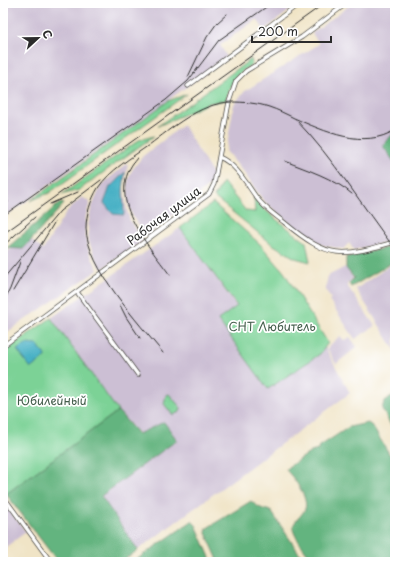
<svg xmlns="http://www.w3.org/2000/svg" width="398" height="565" viewBox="0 0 398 565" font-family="'Playpen Sans',sans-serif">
	<rect width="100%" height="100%" fill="#fff"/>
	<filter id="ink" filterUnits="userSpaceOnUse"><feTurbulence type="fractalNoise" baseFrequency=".025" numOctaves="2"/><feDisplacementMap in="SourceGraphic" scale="8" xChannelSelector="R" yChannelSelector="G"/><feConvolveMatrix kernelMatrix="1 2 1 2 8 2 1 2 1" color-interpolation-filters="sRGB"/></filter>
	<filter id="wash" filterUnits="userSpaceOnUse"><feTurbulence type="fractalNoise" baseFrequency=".012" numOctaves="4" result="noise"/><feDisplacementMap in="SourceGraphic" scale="16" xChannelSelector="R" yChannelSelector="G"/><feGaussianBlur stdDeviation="0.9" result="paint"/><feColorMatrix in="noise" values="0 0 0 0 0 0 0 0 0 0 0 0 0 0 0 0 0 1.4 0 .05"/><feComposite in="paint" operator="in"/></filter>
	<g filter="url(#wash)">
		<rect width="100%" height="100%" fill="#f0e4c6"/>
		<path fill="#ccbfd4" d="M 3,3 L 300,3 L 264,30 L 257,19 L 220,45 L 227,57 L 159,107 L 3,218 Z
			M 353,3 L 395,3 L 395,246 L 391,241 L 354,250 L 349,243 L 343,249 L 322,245 L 290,224 L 263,200 L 244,173 L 226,151 L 234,104 L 245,91 L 319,44 L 312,33 Z
			M 183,125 L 213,175 L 212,183 L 146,237 L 133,217 L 128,204 L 128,180 L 132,170 L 143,156 Z
			M 128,163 L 124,187 L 126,206 L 130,221 L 143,241 L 102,269 L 96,259 L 89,242 L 88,226 L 91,209 L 100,188 L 107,180 Z
			M 82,197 L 90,202 L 86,216 L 85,234 L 89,251 L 98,270 L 3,335 L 3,254 L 29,238 L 43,250 L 67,211 Z
			M 180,228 L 237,307 L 219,321 L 320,354 L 325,347 L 350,393 L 138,550 L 101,496 L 177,440 L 139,434 L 118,411 L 51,318 Z
			M 395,262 L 395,350 L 356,289 Z
			M 345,267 L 353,278 L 347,284 L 348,287 L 375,326 L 355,339 L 329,300 L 331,299 L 325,289 L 328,276 Z
			M 340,336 L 344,340 L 350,337 L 357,347 L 336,364 L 327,348 Z
			M 3,501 L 26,532 L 3,549 Z"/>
		<path fill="#7bd296" stroke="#537e60" d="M 251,59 L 252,64 C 234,77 232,80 226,100 L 209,103 L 158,126 Z
			M 187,94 L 49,193 L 30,201 L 168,101 Z
			M 154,136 L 79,190 L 61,195 L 139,140 Z
			M 223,182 L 246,211 L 255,212 L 254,198 C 268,215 288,228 306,242 L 310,262 L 295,258 L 272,244 L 214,197 Z
			M 213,203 L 260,244 L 284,272 L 328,343 L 320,354 L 268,389 L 218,320 L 237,306 L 180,228 Z
			M 51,318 L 118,411 L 6,494 L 3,490 L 3,352 Z
			M 169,394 L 181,408 L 180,412 L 173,415 L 164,404 L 166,395 Z"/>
		<path fill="#64b47f" stroke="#487055" d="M 395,131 L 395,163 L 383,146 Z
			M 61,202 L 64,204 L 23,249 L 7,248 Z
			M 389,247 L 395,253 L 395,261 L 351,287 L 349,283 L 354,278 L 346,268 L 346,257 Z
			M 395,395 L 395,433 L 382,409 L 384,402 Z
			M 118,411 L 138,434 L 164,422 L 177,440 L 101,496 L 138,550 L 121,562 L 58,562 L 6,494 Z
			M 368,423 L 372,426 L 395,463 L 395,562 L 314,562 C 309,555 292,535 293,527 C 294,521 301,516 304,511 C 311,500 294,478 286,470 L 288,467 L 311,452 L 318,450 L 320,446 L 349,427 Z
			M 251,501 C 260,508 259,508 271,511 L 305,562 L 219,562 L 206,533 L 207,528 Z
			M 192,521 L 196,525 L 212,562 L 133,562 Z"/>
		<path fill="#46b0c5" stroke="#386e78" d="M 125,172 L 123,191 L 124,215 L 113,214 L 104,203 L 110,187 Z
			M 26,344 L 38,345 L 46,357 L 31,368 L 17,350 Z"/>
	</g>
	<g filter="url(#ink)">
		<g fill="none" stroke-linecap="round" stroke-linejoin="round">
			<defs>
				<path id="minor" d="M 188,86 L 300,3
					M 219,157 C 236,164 246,183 256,197 C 264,208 275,215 285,223 C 330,260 341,257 395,242
					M 77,292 L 138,375
					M 3,346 L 209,194 L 214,184 L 229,102 L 236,81 L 246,71 L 302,37 L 347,3
					M 3,496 L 51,562"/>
			</defs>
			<use href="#minor" stroke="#494742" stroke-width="5"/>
			<use href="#minor" stroke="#fff" stroke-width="3.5"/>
			<path stroke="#2b2b2b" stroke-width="1" d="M 188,77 L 207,37 L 217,23 L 227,14
				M 296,120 C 334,159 362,206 395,249
				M 137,158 C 103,197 147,243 170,275
				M 285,161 C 307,170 334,178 352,194
				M 3,204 L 8,202
				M 50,204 L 78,192
				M 3,216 L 166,100 L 188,81 L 219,40 L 272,3
				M 3,234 L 325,3
				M 3,246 L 35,217
				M 3,279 L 60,211 L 101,180
				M 13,291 L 54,223
				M 3,303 L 10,289 L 20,262
				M 120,305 L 126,317 L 140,338
				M 163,353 C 139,323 87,268 86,228 C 86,215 91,199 98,188 C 110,170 131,158 149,145 C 172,128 200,103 231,102 C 244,102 257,103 269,107 C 278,110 286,114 294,118 C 324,131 364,150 395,130"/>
		</g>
	</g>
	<g text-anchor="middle" stroke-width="3.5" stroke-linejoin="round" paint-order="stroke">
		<g font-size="12" fill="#2b2b2b" stroke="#fff">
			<text transform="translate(164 216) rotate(-37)" y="4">Рабочая улица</text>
		</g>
		<g font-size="12" fill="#435d4b" stroke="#fff">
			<text x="272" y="331">СНТ Любитель</text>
			<text x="52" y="405">Юбилейный</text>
		</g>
	</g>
	<rect width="398" height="565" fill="none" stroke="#fff" stroke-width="16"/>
	<g transform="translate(38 38) rotate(68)" stroke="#ffffff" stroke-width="3" paint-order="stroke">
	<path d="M0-3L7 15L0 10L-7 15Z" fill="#2b2b2b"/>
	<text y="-6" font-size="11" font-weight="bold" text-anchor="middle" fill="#2b2b2b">С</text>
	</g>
	<path d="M252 36v6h79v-6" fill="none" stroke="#2b2b2b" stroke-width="2"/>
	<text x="258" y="36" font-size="12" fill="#2b2b2b" stroke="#ffffff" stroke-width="3" paint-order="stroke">200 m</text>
</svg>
